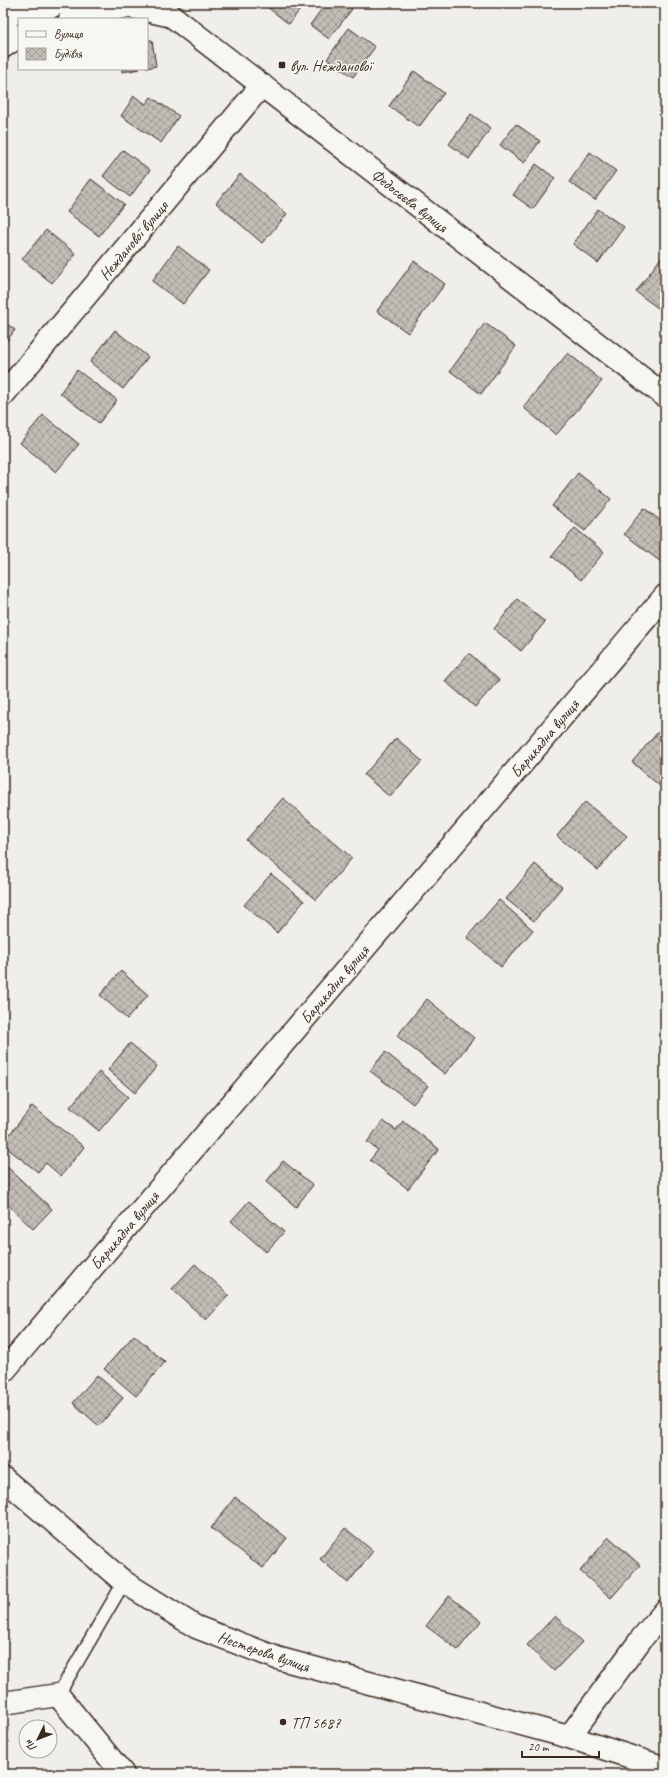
<svg xmlns="http://www.w3.org/2000/svg" width="668" height="1777" viewBox="0 0 668 1777" font-family="Caveat,sans-serif">
	<defs>
		<pattern id="building-cross-hatch" width="8" height="8" patternUnits="userSpaceOnUse"><rect width="8" height="8" fill="#c2bdb7"/><path d="M0 0l8 8M0 8l8-8" fill="none" stroke="#9f9a94"/></pattern>
	</defs>
	<rect width="100%" height="100%" fill="#efeeea"/>
	<filter id="ink" filterUnits="userSpaceOnUse"><feTurbulence type="fractalNoise" baseFrequency=".025" numOctaves="2"/><feDisplacementMap in="SourceGraphic" scale="8" xChannelSelector="R" yChannelSelector="G"/><feConvolveMatrix kernelMatrix="1 2 1 2 8 2 1 2 1" color-interpolation-filters="sRGB"/></filter>
	<g filter="url(#ink)">
		<path fill="url(#building-cross-hatch)" stroke="#3b2a1e" d="M 262,3 L 305,3 L 289,24 Z
			M 326,3 L 344,3 L 352,9 L 329,39 L 310,25 Z
			M 349,28 L 375,47 L 353,77 L 327,59 Z
			M 147,40 L 152,40 L 156,66 L 147,68 Z
			M 122,69 L 140,69 L 122,72 Z
			M 414,71 L 444,93 L 419,127 L 389,106 Z
			M 134,96 L 146,104 L 151,97 L 179,116 L 161,143 L 121,116 Z
			M 471,114 L 491,128 L 469,159 L 449,144 Z
			M 516,124 L 540,141 L 524,163 L 500,145 Z
			M 123,150 L 150,170 L 130,197 L 103,176 Z
			M 590,152 L 616,171 L 595,200 L 569,182 Z
			M 536,164 L 555,178 L 533,209 L 513,195 Z
			M 240,174 L 287,214 L 262,243 L 216,203 Z
			M 91,179 L 124,204 L 99,236 L 67,212 Z
			M 598,209 L 624,227 L 598,263 L 573,244 Z
			M 46,230 L 76,254 L 52,283 L 22,259 Z
			M 178,246 L 209,270 L 183,304 L 152,281 Z
			M 663,255 L 665,257 L 665,306 L 662,311 L 636,292 Z
			M 414,261 L 445,284 L 408,333 L 377,311 Z
			M 3,321 L 15,330 L 3,346 Z
			M 485,323 L 516,346 L 481,394 L 450,371 Z
			M 115,330 L 148,357 L 123,389 L 90,362 Z
			M 568,353 L 602,381 L 556,435 L 523,407 Z
			M 77,370 L 117,400 L 99,423 L 60,393 Z
			M 43,415 L 79,444 L 56,472 L 20,443 Z
			M 578,473 L 611,499 L 585,531 L 552,506 Z
			M 644,508 L 665,524 L 665,565 L 624,534 Z
			M 575,528 L 604,552 L 581,580 L 552,556 Z
			M 517,599 L 545,622 L 521,651 L 494,629 Z
			M 469,653 L 499,680 L 475,707 L 445,681 Z
			M 665,724 L 665,782 L 661,787 L 632,762 Z
			M 396,738 L 422,761 L 390,797 L 364,775 Z
			M 283,798 L 352,858 L 316,900 L 246,840 Z
			M 585,802 L 627,836 L 598,870 L 557,836 Z
			M 535,864 L 562,887 L 534,921 L 506,899 Z
			M 271,874 L 304,901 L 277,933 L 244,905 Z
			M 499,900 L 533,930 L 501,967 L 467,937 Z
			M 121,971 L 148,995 L 127,1019 L 100,995 Z
			M 427,999 L 474,1038 L 445,1074 L 397,1036 Z
			M 130,1043 L 157,1066 L 135,1093 L 108,1070 Z
			M 385,1052 L 428,1086 L 413,1104 L 370,1071 Z
			M 99,1072 L 128,1097 L 99,1131 L 70,1107 Z
			M 32,1106 L 84,1147 L 61,1176 L 46,1163 L 38,1172 L 3,1145 L 3,1143 Z
			M 383,1121 L 396,1130 L 403,1121 L 439,1149 L 408,1189 L 370,1160 L 378,1150 L 367,1142 Z
			M 283,1161 L 313,1185 L 296,1207 L 266,1182 Z
			M 3,1163 L 52,1209 L 33,1229 L 3,1200 Z
			M 249,1201 L 284,1232 L 266,1252 L 231,1221 Z
			M 195,1264 L 229,1295 L 206,1320 L 172,1289 Z
			M 134,1335 L 165,1362 L 136,1396 L 104,1369 Z
			M 97,1375 L 123,1398 L 99,1426 L 73,1403 Z
			M 235,1497 L 287,1538 L 263,1568 L 211,1528 Z
			M 345,1528 L 373,1551 L 348,1583 L 320,1559 Z
			M 609,1537 L 640,1565 L 611,1598 L 580,1571 Z
			M 449,1596 L 481,1621 L 458,1650 L 426,1626 Z
			M 555,1616 L 582,1642 L 554,1671 L 527,1645 Z"/>
		<g fill="none" stroke-linecap="round" stroke-linejoin="round">
			<defs>
				<path id="service" d="M 58,1695 L 124,1582"/>
				<path id="minor" d="M 3,395 L 262,85
					M 3,1372 L 665,596
					M 3,1478 L 124,1582 L 196,1627 L 277,1658 L 569,1737 L 665,1768
					M 3,1703 L 58,1695 L 123,1774
					M 569,1737 L 642,1638 L 665,1611"/>
				<path id="tertiary" d="M 31,19 L 57,3
					M 70,19 L 128,6 L 172,16
					M 3,25 L 19,3
					M 3,47 L 19,36"/>
				<path id="secondary" d="M 155,3 L 665,396"/>
			</defs>
			<use href="#service" stroke="#3b2a1e" stroke-width="15"/>
			<use href="#minor" stroke="#3b2a1e" stroke-width="25"/>
			<use href="#tertiary" stroke="#3b2a1e" stroke-width="25"/>
			<use href="#secondary" stroke="#3b2a1e" stroke-width="25"/>
			<use href="#service" stroke="#f6f6f2" stroke-width="12"/>
			<use href="#minor" stroke="#f6f6f2" stroke-width="22"/>
			<use href="#tertiary" stroke="#f6f6f2" stroke-width="22"/>
			<use href="#secondary" stroke="#f6f6f2" stroke-width="22"/>
		</g>
	</g>
	<g fill="#3b2a1e" stroke="#f6f6f2" stroke-width="1.5">
		<rect x="278" y="61" width="8" height="8" rx="2"/>
		<circle cx="283" cy="1722" r="4"/>
	</g>
	<g text-anchor="middle" stroke-width="3" stroke-linejoin="round" paint-order="stroke">
		<g font-size="16" fill="#3b2a1e" stroke="#f6f6f2" text-anchor="start">
			<text x="290" y="71">вул. Нежданової</text>
			<text x="291" y="1728">ТП 5687</text>
		</g>
		<g font-size="16" fill="#3b2a1e" stroke="#f6f6f2">
			<text transform="translate(410 200) rotate(38)" y="6">Федосєєва вулиця</text>
			<text transform="translate(133 240) rotate(-50)" y="6">Нежданової вулиця</text>
			<text transform="translate(544 738) rotate(-50)" y="6">Барикадна вулиця</text>
			<text transform="translate(334 984) rotate(-50)" y="6">Барикадна вулиця</text>
			<text transform="translate(124 1230) rotate(-50)" y="6">Барикадна вулиця</text>
			<text transform="translate(264 1651) rotate(19)" y="6">Нестерова вулиця</text>
		</g>
	</g>
	<rect width="668" height="1777" fill="none" stroke="#f6f6f2" stroke-width="16"/>
	<rect x="8" y="8" width="652" height="1761" fill="none" stroke="#3b2a1e" stroke-width="1.5" filter="url(#ink)"/>
	<rect x="18" y="18" width="130" height="52" fill="#f6f6f2" stroke="#aba49d"/>
	<rect x="26" y="31" width="20" height="6" fill="#f6f6f2" stroke="#aba49d"/>
	<text x="54" y="38" font-size="12" fill="#3b2a1e">Вулиця</text>
	<rect x="26" y="48" width="20" height="12" fill="url(#building-cross-hatch)" stroke="#aba49d"/>
	<text x="54" y="58" font-size="12" fill="#3b2a1e">Будівля</text>
	<g transform="translate(38 1739) rotate(227)"><circle r="19" fill="#f6f6f2" stroke="#aba49d"/>
	<path d="M0-3L7 15L0 10L-7 15Z" fill="#3b2a1e"/>
	<text y="-6" font-size="11" font-weight="bold" text-anchor="middle" fill="#3b2a1e">Пн</text>
	</g>
	<path d="M522 1751v6h77v-6" fill="none" stroke="#3b2a1e" stroke-width="2"/>
	<text x="528" y="1751" font-size="12" fill="#3b2a1e" stroke="#f6f6f2" stroke-width="3" paint-order="stroke">20 m</text>
</svg>
